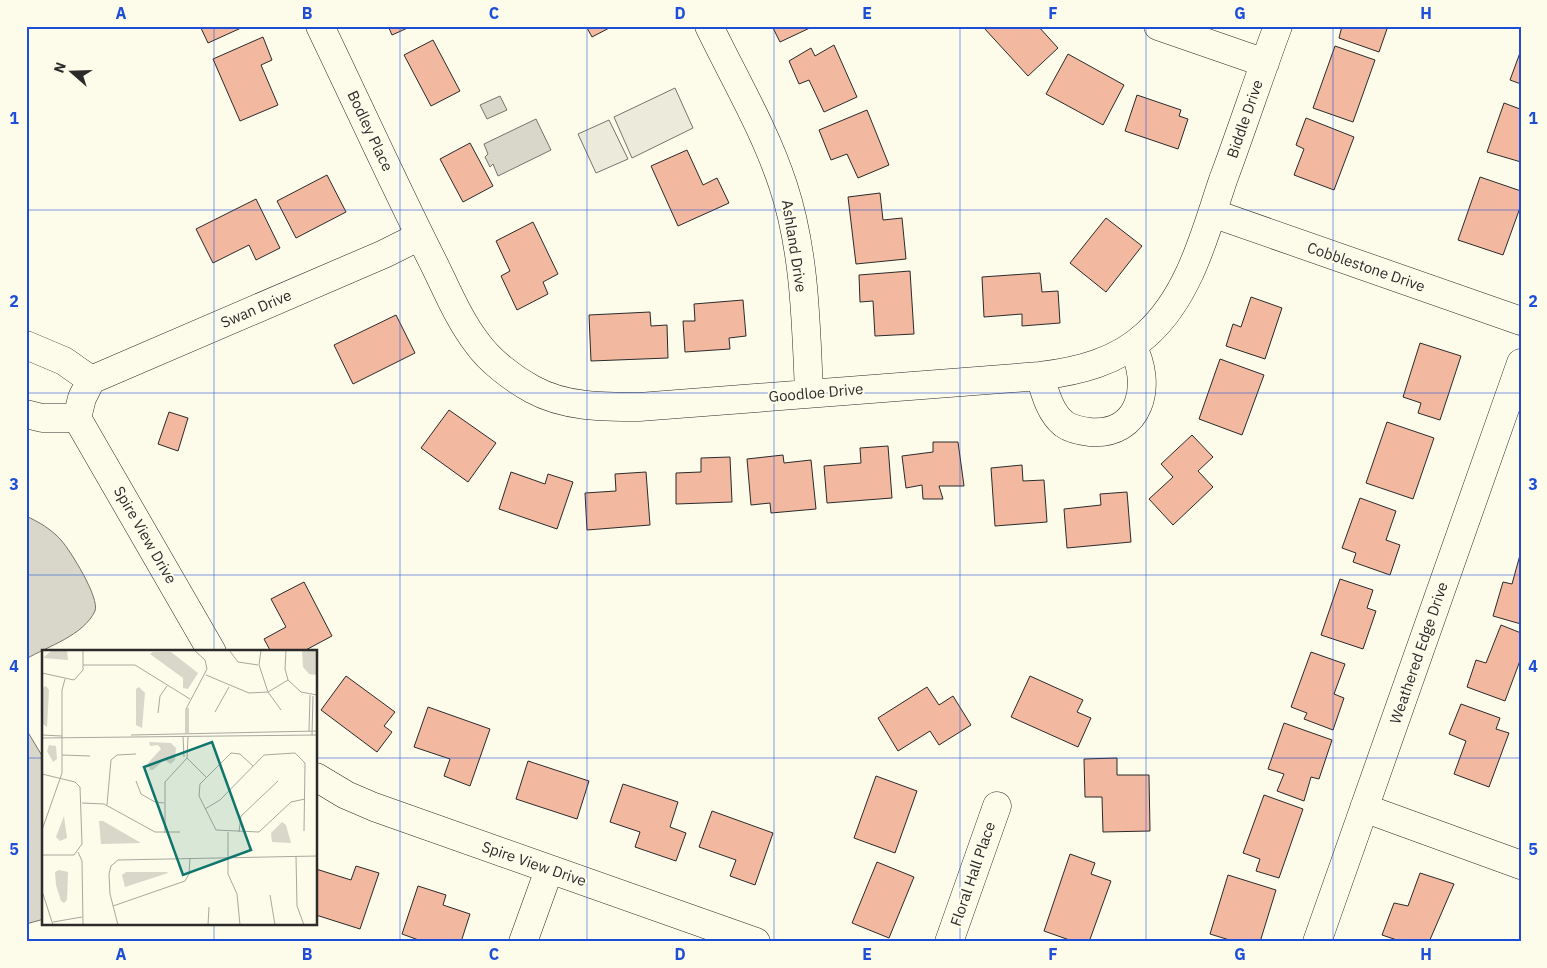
<svg xmlns="http://www.w3.org/2000/svg" width="1547" height="968" viewBox="0 0 1547 968" font-family="'IBM Plex Sans',sans-serif">
	<rect width="100%" height="100%" fill="#fdfbea"/>
	<path fill="#ecebdb" stroke="#74746e" d="M 675,88 L 693,128 L 632,158 L 614,117 Z
		M 609,120 L 628,159 L 596,173 L 578,134 Z"/>
	<path fill="#d8d7c9" stroke="#74746e" d="M 500,96 L 507,110 L 487,119 L 480,105 Z
		M 536,119 L 551,150 L 498,176 L 493,164 L 490,167 L 485,157 L 488,154 L 484,144 Z
		M 26,516 C 39,522 51,529 61,540 C 70,550 100,598 95,611 C 83,636 48,646 26,659 Z
		M 26,729 L 44,759 L 44,919 L 26,924 Z"/>
	<path fill="#f2b8a0" stroke="#2b2b2b" d="M 200,26 L 240,26 L 241,28 L 208,43 Z
		M 388,26 L 412,26 L 392,35 Z
		M 586,26 L 613,26 L 592,37 Z
		M 772,26 L 814,26 L 780,42 Z
		M 986,26 L 1038,26 L 1058,48 L 1028,76 L 984,28 Z
		M 1342,26 L 1388,26 L 1379,52 L 1339,38 Z
		M 263,37 L 272,60 L 261,65 L 278,105 L 240,121 L 213,59 Z
		M 433,40 L 460,91 L 431,106 L 404,55 Z
		M 834,45 L 857,97 L 824,112 L 809,80 L 799,84 L 789,61 L 811,48 L 815,56 Z
		M 1335,46 L 1375,60 L 1353,122 L 1313,108 Z
		M 1521,50 L 1521,84 L 1510,80 Z
		M 1068,54 L 1124,85 L 1103,125 L 1046,94 Z
		M 1137,95 L 1181,110 L 1179,116 L 1188,119 L 1178,149 L 1125,131 Z
		M 1504,103 L 1520,109 L 1521,106 L 1521,162 L 1487,152 Z
		M 867,110 L 889,165 L 858,178 L 847,154 L 831,160 L 819,130 Z
		M 1306,118 L 1354,137 L 1334,190 L 1294,175 L 1304,149 L 1296,145 Z
		M 470,143 L 493,186 L 463,202 L 440,159 Z
		M 687,150 L 703,185 L 717,178 L 729,203 L 678,226 L 651,166 Z
		M 327,175 L 346,212 L 296,238 L 277,201 Z
		M 1480,177 L 1521,191 L 1521,205 L 1503,255 L 1458,240 Z
		M 880,193 L 883,220 L 902,218 L 906,259 L 856,264 L 848,197 Z
		M 256,199 L 280,248 L 256,260 L 249,245 L 213,263 L 196,229 Z
		M 1106,218 L 1142,246 L 1106,292 L 1070,263 Z
		M 533,222 L 558,274 L 543,282 L 548,294 L 517,310 L 501,276 L 510,271 L 496,241 Z
		M 910,271 L 914,334 L 875,336 L 873,301 L 860,302 L 859,275 Z
		M 1040,273 L 1042,292 L 1058,291 L 1060,323 L 1022,326 L 1022,314 L 984,317 L 982,277 Z
		M 1251,297 L 1282,308 L 1265,359 L 1226,346 L 1233,324 L 1241,327 Z
		M 743,300 L 746,336 L 729,338 L 730,349 L 685,352 L 683,321 L 695,321 L 694,304 Z
		M 650,312 L 651,326 L 667,325 L 668,358 L 591,361 L 589,315 Z
		M 396,315 L 415,353 L 353,384 L 334,345 Z
		M 1420,343 L 1461,356 L 1440,420 L 1418,413 L 1421,403 L 1403,397 Z
		M 1220,359 L 1264,375 L 1242,435 L 1199,419 Z
		M 449,410 L 496,443 L 468,482 L 421,448 Z
		M 169,412 L 188,418 L 178,451 L 158,444 Z
		M 1387,422 L 1434,438 L 1413,499 L 1366,483 Z
		M 1192,435 L 1213,457 L 1198,471 L 1213,487 L 1173,525 L 1149,499 L 1173,477 L 1161,464 Z
		M 933,442 L 958,442 L 964,486 L 939,486 L 943,499 L 923,499 L 922,485 L 906,488 L 902,456 L 933,452 Z
		M 888,446 L 892,498 L 827,503 L 824,466 L 861,463 L 860,448 Z
		M 783,455 L 784,463 L 811,460 L 816,509 L 771,513 L 770,503 L 751,505 L 747,459 Z
		M 730,457 L 732,502 L 676,504 L 676,473 L 701,472 L 701,458 Z
		M 1022,465 L 1023,481 L 1044,480 L 1047,522 L 995,526 L 991,468 Z
		M 511,472 L 545,484 L 548,474 L 573,482 L 557,529 L 499,509 Z
		M 646,472 L 650,525 L 587,530 L 585,493 L 616,491 L 615,474 Z
		M 1127,492 L 1131,542 L 1067,548 L 1064,509 L 1101,505 L 1100,494 Z
		M 1360,498 L 1396,511 L 1386,540 L 1400,545 L 1390,575 L 1353,562 L 1356,553 L 1342,548 Z
		M 1520,555 L 1521,555 L 1521,624 L 1493,616 L 1503,582 L 1512,584 Z
		M 1340,579 L 1373,590 L 1367,608 L 1376,611 L 1363,649 L 1321,635 Z
		M 304,582 L 332,636 L 302,652 L 271,652 L 264,639 L 286,627 L 271,599 Z
		M 1501,625 L 1521,633 L 1521,658 L 1505,701 L 1467,687 L 1476,660 L 1486,663 Z
		M 1311,652 L 1345,664 L 1334,694 L 1344,698 L 1333,730 L 1304,719 L 1307,713 L 1291,707 Z
		M 346,676 L 395,712 L 384,726 L 392,732 L 377,752 L 321,710 Z
		M 1030,676 L 1083,700 L 1077,712 L 1091,718 L 1078,747 L 1011,717 Z
		M 927,687 L 939,705 L 953,696 L 971,725 L 939,745 L 930,731 L 898,751 L 878,718 Z
		M 1461,704 L 1500,718 L 1496,729 L 1509,733 L 1489,787 L 1454,774 L 1466,741 L 1449,734 Z
		M 428,707 L 490,729 L 470,786 L 444,776 L 450,759 L 414,747 Z
		M 1284,723 L 1332,740 L 1319,779 L 1311,777 L 1304,801 L 1277,791 L 1284,774 L 1268,769 Z
		M 1117,758 L 1117,775 L 1149,775 L 1150,831 L 1103,832 L 1102,797 L 1085,797 L 1084,759 Z
		M 528,761 L 589,781 L 577,819 L 516,799 Z
		M 876,776 L 917,791 L 895,853 L 854,838 Z
		M 623,784 L 678,802 L 670,827 L 686,833 L 676,861 L 635,847 L 640,832 L 610,822 Z
		M 1264,795 L 1303,809 L 1279,878 L 1256,871 L 1260,859 L 1243,853 Z
		M 712,811 L 773,833 L 755,885 L 730,876 L 736,860 L 699,847 Z
		M 1070,854 L 1095,863 L 1091,874 L 1111,881 L 1089,942 L 1075,942 L 1044,931 Z
		M 877,862 L 914,877 L 889,938 L 852,923 Z
		M 356,866 L 379,873 L 360,929 L 316,915 L 316,869 L 351,880 Z
		M 1420,873 L 1454,884 L 1429,942 L 1403,942 L 1382,935 L 1394,903 L 1408,906 Z
		M 1228,875 L 1276,890 L 1260,942 L 1236,942 L 1210,934 Z
		M 418,886 L 446,895 L 443,905 L 470,914 L 461,942 L 424,942 L 402,934 Z"/>
	<g fill="none" stroke-linecap="round" stroke-linejoin="round">
		<defs>
			<path id="minor" d="M 320,26 C 357,103 392,180 430,256 C 445,285 457,317 477,343 C 490,361 512,378 532,389 C 564,407 603,407 639,407 L 1040,376 C 1079,371 1117,362 1147,334 C 1190,295 1205,233 1223,180 C 1242,129 1259,77 1278,26
				M 709,26 C 734,78 765,130 783,185 C 805,251 806,324 809,393
				M 1158,26 L 1265,63
				M 1212,213 L 1521,321
				M 26,345 L 64,361 L 91,380
				M 1040,376 C 1045,393 1050,413 1064,424 C 1071,429 1081,431 1090,432 C 1141,436 1153,384 1132,346
				M 91,380 L 384,254 L 420,236
				M 91,380 L 82,398 L 77,418 L 212,652
				M 26,414 L 42,418 L 77,418
				M 316,777 L 346,795 L 374,807 L 756,942
				M 1364,808 L 1521,865
				M 523,942 L 549,870
				M 949,942 L 997,806
				M 1317,942 L 1521,363"/>
		</defs>
		<use href="#minor" stroke="#2b2b2b" stroke-width="29"/>
		<use href="#minor" stroke="#fdfbea" stroke-width="28"/>
	</g>
	<path fill="none" stroke="#1d4ed8" stroke-width="1" stroke-opacity="0.55" d="M 214,26 L 214,652M 400,26 L 400,942M 587,26 L 587,942M 774,26 L 774,942M 960,26 L 960,942M 1146,26 L 1146,942M 1333,26 L 1333,942M 26,210 L 1521,210M 26,393 L 1521,393M 26,575 L 1521,575M 26,758 L 44,758M 316,758 L 1521,758M 214,924 L 214,942"/>
	<g text-anchor="middle" stroke-width="4" stroke-linejoin="round" paint-order="stroke">
		<g font-size="15" fill="#2b2b2b" stroke="#fdfbea">
			<text transform="translate(1245 119) rotate(-71)" y="5">Biddle Drive</text>
			<text transform="translate(370 131) rotate(65)" y="5">Bodley Place</text>
			<text transform="translate(794 246) rotate(81)" y="5">Ashland Drive</text>
			<text transform="translate(1366 267) rotate(19)" y="5">Cobblestone Drive</text>
			<text transform="translate(256 309) rotate(-23)" y="5">Swan Drive</text>
			<text transform="translate(816 393) rotate(-5)" y="5">Goodloe Drive</text>
			<text transform="translate(145 535) rotate(60)" y="5">Spire View Drive</text>
			<text transform="translate(1419 653) rotate(-71)" y="5">Weathered Edge Drive</text>
			<text transform="translate(534 864) rotate(19)" y="5">Spire View Drive</text>
			<text transform="translate(973 874) rotate(-71)" y="5">Floral Hall Place</text>
		</g>
	</g>
	<g transform="translate(42 650)">
		<rect width="275" height="275" fill="#fdfbea"/>
		<path d="M 17,0 L 25,1 L 26,10 L 1,8 L 9,1 ZM 260,0 L 275,0 L 275,25 L 267,24 L 261,17 ZM 111,2 L 129,2 L 156,23 L 146,39 L 141,38 L 141,28 L 108,4 ZM 4,36 L 7,40 L 5,77 L 1,74 L 0,56 L 0,38 ZM 97,37 L 103,43 L 100,78 L 94,75 L 94,39 ZM 107,92 L 129,93 L 134,98 L 133,110 L 129,114 L 122,110 L 111,120 L 108,120 L 106,113 L 119,99 L 116,95 L 108,96 ZM 7,95 L 14,96 L 15,109 L 11,112 L 5,101 ZM 22,166 L 25,188 L 18,191 L 14,187 ZM 57,171 L 61,171 L 99,193 L 59,194 ZM 240,172 L 244,175 L 249,193 L 230,192 L 229,183 ZM 17,220 L 26,222 L 25,250 L 22,253 L 19,251 L 14,235 L 13,222 ZM 84,222 L 125,222 L 126,223 L 83,237 L 80,225 Z" fill="#d8d7c9"/>
		<path fill="none" stroke="#a9a89e" stroke-width="1" d="M 187,0 L 196,12 L 216,15M 219,0 L 217,15 L 226,42 L 239,60M 244,0 L 243,19 L 246,30 L 259,42 L 275,45M 41,15 L 93,15 L 148,49M 0,23 L 32,30 L 41,20 L 41,0M 164,25 L 207,43 L 226,42 L 246,30M 146,58 L 146,83M 173,62 L 187,37M 116,63 L 118,46 L 125,36M 267,81 L 268,45M 144,83 L 144,59 L 165,19 L 163,10 L 152,0M 0,85 L 20,86M 89,85 L 275,81M 270,85 L 271,46M 141,86 L 142,107M 0,88 L 275,85M 20,105 L 48,106M 145,108 L 164,127M 145,108 L 146,87M 211,116 L 198,104 L 189,103 L 158,134 L 157,146 L 174,180 L 217,182 L 249,152 L 263,149M 0,124 L 33,132 L 38,137 L 40,194 L 32,205 L 0,205M 94,131 L 99,144 L 113,152 L 122,153M 40,153 L 62,154 L 113,182 L 138,182M 65,155 L 69,110 L 75,105 L 94,104M 163,159 L 178,150 L 222,105 L 253,103 L 263,113 L 262,181M 0,180 L 20,123 L 20,40 L 23,29M 186,182 L 186,224 L 195,244 L 198,275M 197,182 L 199,166 L 236,131M 123,183 L 123,132 L 145,108M 36,202 L 40,211 L 41,275M 254,206 L 255,256 L 262,275M 0,241 L 11,275M 228,245 L 233,275M 71,256 L 143,231 L 147,224 L 148,208M 11,272 L 40,267M 76,275 L 68,244 L 67,224 L 69,216 L 76,210 L 275,206M 166,275 L 167,257"/>
		<path fill="#0f766e" fill-opacity="0.15" stroke="#0f766e" stroke-width="2.5" d="M 170,92 L 209,200 L 141,225 L 102,117 Z"/>
		<rect width="275" height="275" fill="none" stroke="#2b2b2b" stroke-width="2.5"/>
	</g>
	<rect width="1547" height="968" fill="none" stroke="#fdfbea" stroke-width="55"/>
	<g transform="translate(72 72) rotate(290)" stroke="#fdfbea" stroke-width="4" paint-order="stroke">
	<path d="M0-4L9 19L0 12L-9 19Z" fill="#2b2b2b"/>
	<text y="-8" font-size="14" font-weight="bold" text-anchor="middle" fill="#2b2b2b">N</text>
	</g>
	<rect x="28" y="28" width="1492" height="912" fill="none" stroke="#1d4ed8" stroke-width="2"/>
	<g font-size="16" text-anchor="middle" font-weight="bold" fill="#1d4ed8">
		<text x="121" y="19">A</text>
		<text x="307" y="19">B</text>
		<text x="494" y="19">C</text>
		<text x="680" y="19">D</text>
		<text x="867" y="19">E</text>
		<text x="1053" y="19">F</text>
		<text x="1240" y="19">G</text>
		<text x="1426" y="19">H</text>
		<text x="14" y="124">1</text>
		<text x="1533" y="124">1</text>
		<text x="14" y="307">2</text>
		<text x="1533" y="307">2</text>
		<text x="14" y="490">3</text>
		<text x="1533" y="490">3</text>
		<text x="14" y="672">4</text>
		<text x="1533" y="672">4</text>
		<text x="14" y="855">5</text>
		<text x="1533" y="855">5</text>
		<text x="121" y="960">A</text>
		<text x="307" y="960">B</text>
		<text x="494" y="960">C</text>
		<text x="680" y="960">D</text>
		<text x="867" y="960">E</text>
		<text x="1053" y="960">F</text>
		<text x="1240" y="960">G</text>
		<text x="1426" y="960">H</text>
	</g>
</svg>
